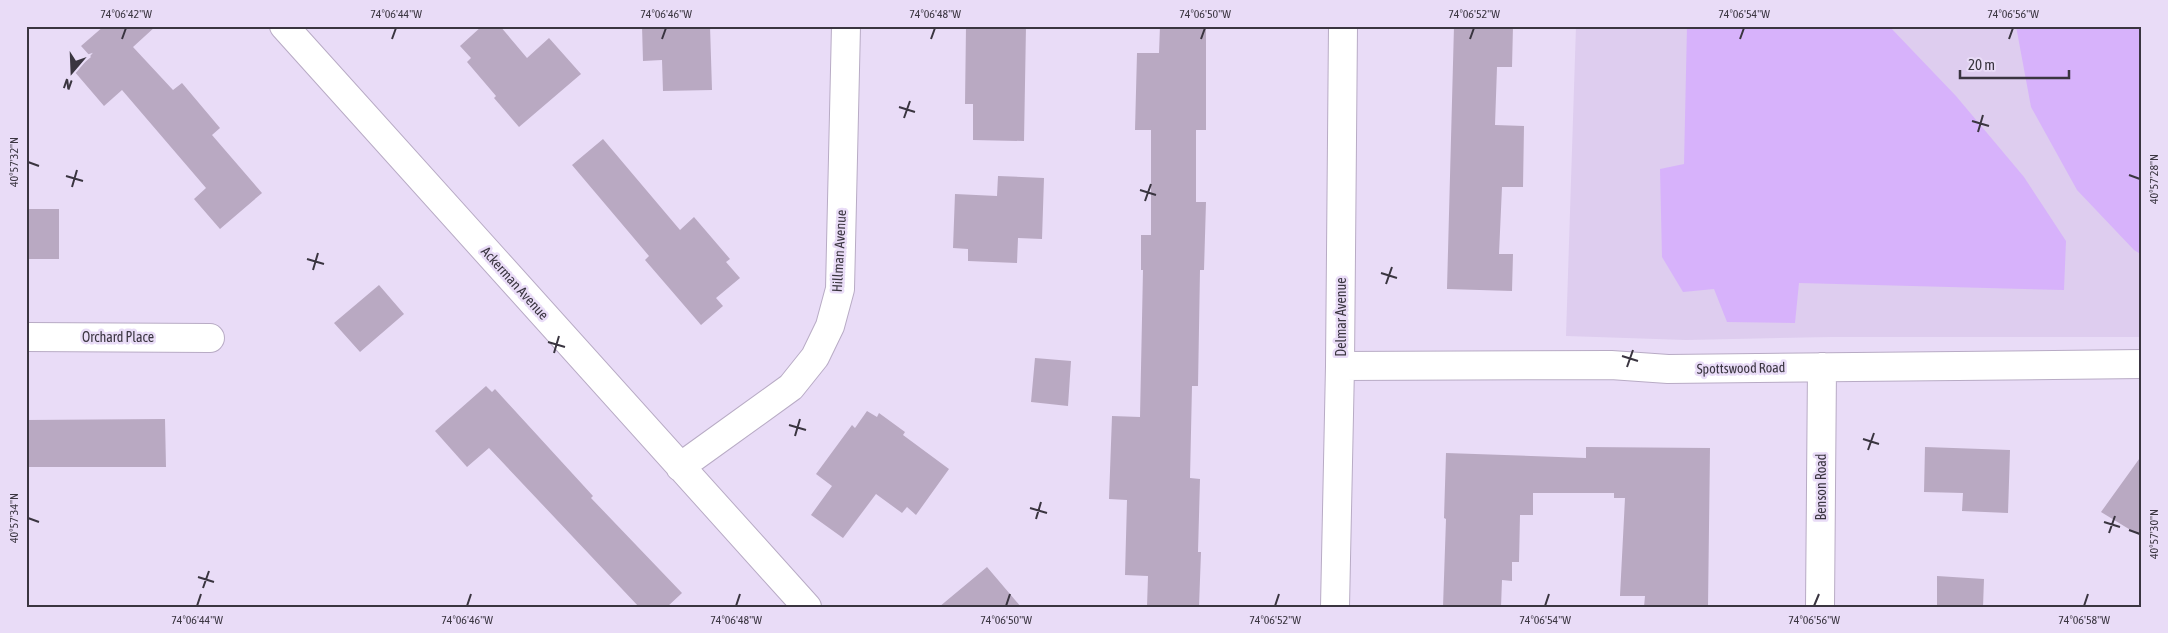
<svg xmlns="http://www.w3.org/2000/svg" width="2168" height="633" viewBox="0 0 2168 633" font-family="'Asap Condensed',sans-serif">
	<rect width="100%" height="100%" fill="#e9dcf7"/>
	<path fill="#decdef" d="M 1576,26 L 2142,26 L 2142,337 L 1831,337 L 1686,340 L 1566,336 Z"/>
	<path fill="#d7b2fb" d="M 1687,26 L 1889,26 L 1956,96 L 2024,177 L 2066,241 L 2064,290 L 1799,283 L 1795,323 L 1727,322 L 1714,289 L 1683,292 L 1662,257 L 1660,169 L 1684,164 Z
		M 2016,26 L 2142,26 L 2142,255 L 2134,250 L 2077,190 L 2031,107 Z"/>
	<path fill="#b9a9c2" d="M 104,26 L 156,26 L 133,47 L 173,90 L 182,83 L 220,128 L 212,135 L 262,193 L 220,229 L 194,199 L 206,188 L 122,90 L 104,106 L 74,71 L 91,57 L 81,46 Z
		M 482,26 L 500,26 L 527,58 L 549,38 L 581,74 L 519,127 L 494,98 L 496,96 L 467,62 L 471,58 L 460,46 Z
		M 642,26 L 710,26 L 712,90 L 663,91 L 662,60 L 643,61 Z
		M 966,26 L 1026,26 L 1024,141 L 973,140 L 973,104 L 965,104 Z
		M 1160,26 L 1206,26 L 1206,130 L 1196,130 L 1196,202 L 1206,202 L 1204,270 L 1200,270 L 1198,386 L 1192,386 L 1190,478 L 1200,479 L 1198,552 L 1201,552 L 1199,607 L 1147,607 L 1148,576 L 1125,575 L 1127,500 L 1109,499 L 1112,416 L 1140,417 L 1143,270 L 1141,270 L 1141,235 L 1151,235 L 1151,130 L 1135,130 L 1137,53 L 1159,53 Z
		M 1454,26 L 1513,26 L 1512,67 L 1497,67 L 1495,125 L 1524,126 L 1523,187 L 1502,187 L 1499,254 L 1513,254 L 1512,291 L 1447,289 Z
		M 603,139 L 680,230 L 694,217 L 730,259 L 726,262 L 740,278 L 716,298 L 723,306 L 701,325 L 645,260 L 649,256 L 572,165 Z
		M 998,176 L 1044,178 L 1042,239 L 1018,238 L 1017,263 L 968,261 L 968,249 L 953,248 L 955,194 L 997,196 Z
		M 26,209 L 59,209 L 59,259 L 26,259 Z
		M 379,285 L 404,314 L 360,352 L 334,323 Z
		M 1035,358 L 1071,361 L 1068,406 L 1031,402 Z
		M 486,386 L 492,392 L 495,389 L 593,496 L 591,498 L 682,593 L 667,607 L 639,607 L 489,448 L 467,467 L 435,431 Z
		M 867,411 L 877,417 L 879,413 L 905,432 L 903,435 L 949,469 L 916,515 L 907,507 L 902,513 L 876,494 L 843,538 L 811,515 L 832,486 L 816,474 L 852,425 L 855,428 Z
		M 165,419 L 166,467 L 26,467 L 26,420 Z
		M 1586,447 L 1710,448 L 1708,607 L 1644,607 L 1645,596 L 1620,596 L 1625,498 L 1614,498 L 1614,493 L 1533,493 L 1533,515 L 1520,515 L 1519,562 L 1512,562 L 1512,581 L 1502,580 L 1501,607 L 1443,607 L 1446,519 L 1444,518 L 1446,453 L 1586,458 Z
		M 1925,447 L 2010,450 L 2008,513 L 1962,511 L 1963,493 L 1924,492 Z
		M 2142,455 L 2142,537 L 2101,512 Z
		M 987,567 L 1021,607 L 939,607 Z
		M 1937,576 L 1984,579 L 1983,607 L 1937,607 Z"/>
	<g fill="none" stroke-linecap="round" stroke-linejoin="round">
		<defs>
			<path id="minor" d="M 284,26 L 807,607
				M 26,337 L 210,338
				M 1340,366 L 1611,365 L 1668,369 L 2142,364
				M 680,467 L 791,387 L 815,357 L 830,326 L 840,289 L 846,26
				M 1335,607 L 1340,366 L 1343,26
				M 1820,607 L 1822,367"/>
		</defs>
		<use href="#minor" stroke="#b8abc5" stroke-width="30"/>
		<use href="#minor" stroke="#fff" stroke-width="28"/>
	</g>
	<path fill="none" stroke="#3a3540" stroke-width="2" d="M 122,39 L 126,28M 392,39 L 396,28M 662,39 L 666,28M 931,39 L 935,28M 1201,39 L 1205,28M 1470,39 L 1474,28M 1740,39 L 1744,28M 2009,39 L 2013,28M 899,107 L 915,112M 904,118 L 910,101M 1972,121 L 1989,126M 1978,132 L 1983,115M 28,162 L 39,166M 2129,175 L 2140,179M 66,176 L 83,181M 72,187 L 77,170M 1140,190 L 1156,195M 1145,201 L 1151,184M 307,259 L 324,264M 313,270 L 318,253M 1381,273 L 1397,278M 1386,284 L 1392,267M 548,342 L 565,347M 554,353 L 559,336M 1622,356 L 1638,361M 1627,367 L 1633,350M 789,425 L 806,430M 795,436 L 800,419M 1863,439 L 1879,444M 1868,450 L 1874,433M 1030,508 L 1047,513M 28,518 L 39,522M 1036,519 L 1041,502M 2104,522 L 2120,527M 2129,530 L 2140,534M 2109,533 L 2115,516M 198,577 L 214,582M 203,588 L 209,571M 197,606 L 201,594M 467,606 L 471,594M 736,606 L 740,594M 1006,606 L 1010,594M 1275,606 L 1279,594M 1545,606 L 1549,594M 1814,606 L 1819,594M 2084,606 L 2088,594"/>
	<g text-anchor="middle" stroke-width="5" stroke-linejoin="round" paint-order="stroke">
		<g font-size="14" fill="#3a3540" stroke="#e9dcf7">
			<text transform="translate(839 251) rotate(-87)" y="5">Hillman Avenue</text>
			<text transform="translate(515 283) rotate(48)" y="5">Ackerman Avenue</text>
			<text transform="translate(1341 317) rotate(-90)" y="5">Delmar Avenue</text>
			<text x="118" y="342">Orchard Place</text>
			<text transform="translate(1741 368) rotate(-1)" y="5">Spottswood Road</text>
			<text transform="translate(1821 487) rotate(-90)" y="5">Benson Road</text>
		</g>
	</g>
	<rect width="2168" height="633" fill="none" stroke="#e9dcf7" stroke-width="55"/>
	<g transform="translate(72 72) rotate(199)" stroke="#e9dcf7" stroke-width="4" paint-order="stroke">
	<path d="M0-4L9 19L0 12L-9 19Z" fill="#3a3540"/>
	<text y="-8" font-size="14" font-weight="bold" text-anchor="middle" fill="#3a3540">N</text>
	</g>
	<path d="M1960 70v8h109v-8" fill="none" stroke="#3a3540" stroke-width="2.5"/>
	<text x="1968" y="70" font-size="15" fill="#3a3540" stroke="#e9dcf7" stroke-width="4" paint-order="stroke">20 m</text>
	<rect x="28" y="28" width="2112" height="578" fill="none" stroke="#3a3540" stroke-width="2"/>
	<g font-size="12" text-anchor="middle" fill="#3a3540">
		<text x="126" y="18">74°06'42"W</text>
		<text x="396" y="18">74°06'44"W</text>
		<text x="666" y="18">74°06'46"W</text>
		<text x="935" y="18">74°06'48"W</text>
		<text x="1205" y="18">74°06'50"W</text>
		<text x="1474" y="18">74°06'52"W</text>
		<text x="1744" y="18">74°06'54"W</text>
		<text x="2013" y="18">74°06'56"W</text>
		<text transform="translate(14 162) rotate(-90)" y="4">40°57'32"N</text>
		<text transform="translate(2154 179) rotate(-90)" y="4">40°57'28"N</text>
		<text transform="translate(14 518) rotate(-90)" y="4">40°57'34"N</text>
		<text transform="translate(2154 534) rotate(-90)" y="4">40°57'30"N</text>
		<text x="197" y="624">74°06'44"W</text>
		<text x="467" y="624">74°06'46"W</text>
		<text x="736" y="624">74°06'48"W</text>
		<text x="1006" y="624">74°06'50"W</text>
		<text x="1275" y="624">74°06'52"W</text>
		<text x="1545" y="624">74°06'54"W</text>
		<text x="1814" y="624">74°06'56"W</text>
		<text x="2084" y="624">74°06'58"W</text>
	</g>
</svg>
